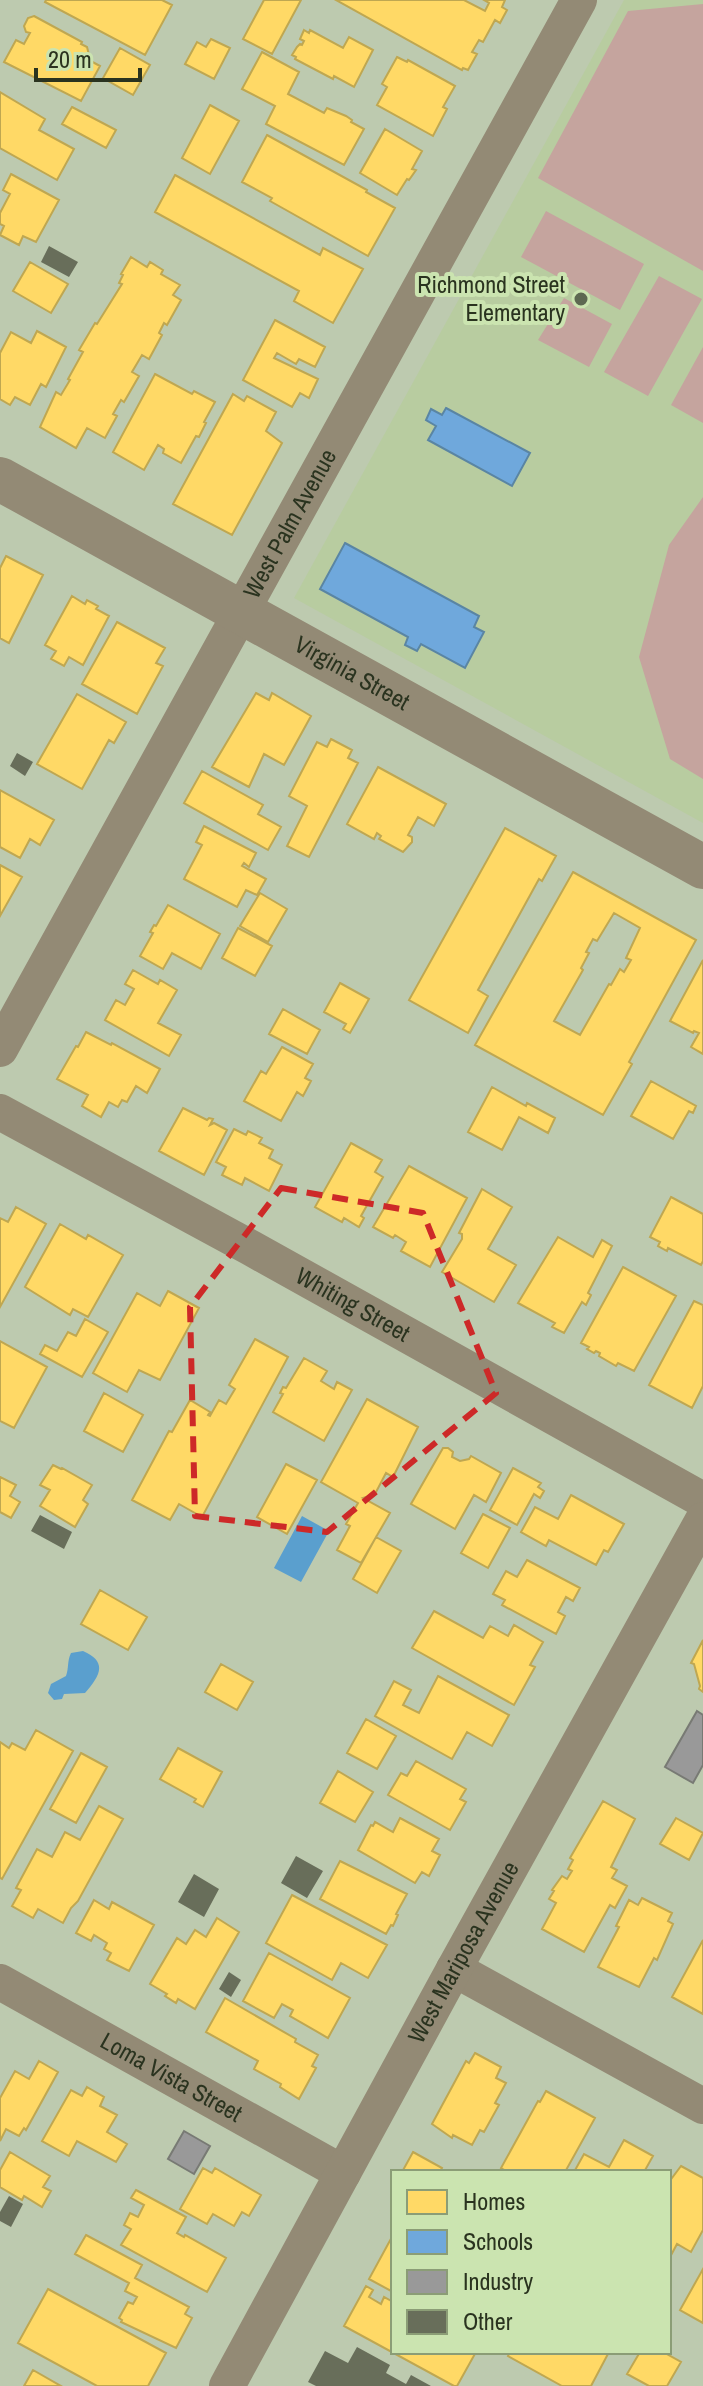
<svg xmlns="http://www.w3.org/2000/svg" width="703" height="2386" viewBox="0 0 703 2386" font-family="'Archivo Narrow',sans-serif">
	<rect width="100%" height="100%" fill="#bdcaaf"/>
	<path fill="#b8cca0" d="M 624,0 L 703,0 L 703,823 L 294,598 Z"/>
	<path fill="#c5a49e" d="M 703,4 L 703,271 L 538,178 L 628,11 Z
		M 546,211 L 644,264 L 620,310 L 521,257 Z
		M 659,276 L 702,299 L 648,396 L 604,372 Z
		M 564,298 L 612,324 L 589,367 L 538,340 Z
		M 703,347 L 703,423 L 671,405 Z
		M 703,497 L 703,779 L 670,759 L 639,657 L 669,545 Z"/>
	<path fill="#5a9fce" d="M 302,1516 L 329,1531 L 301,1582 L 274,1568 Z
		M 83,1651 C 109,1662 99,1677 85,1693 L 64,1694 L 62,1699 L 54,1700 L 48,1693 L 51,1684 L 66,1676 C 69,1668 67,1661 71,1653 Z"/>
	<path fill="#ffd966" stroke="#bfa751" stroke-width="2" fill-rule="evenodd" d="M 46,0 L 162,0 L 172,5 L 145,55 L 45,2 Z
		M 264,0 L 301,0 L 272,54 L 243,39 Z
		M 336,0 L 464,0 L 485,11 L 489,3 L 484,0 L 505,0 L 502,7 L 507,10 L 500,23 L 495,20 L 483,42 L 479,40 L 472,52 L 477,54 L 468,70 L 463,68 L 462,70 Z
		M 34,16 L 82,42 L 81,44 L 87,47 L 89,55 L 87,59 L 100,66 L 81,101 L 4,62 L 16,40 L 24,44 L 30,33 L 26,32 L 24,26 L 28,18 Z
		M 304,30 L 309,33 L 310,30 L 343,48 L 349,37 L 373,50 L 354,87 L 334,76 L 333,79 L 295,59 L 296,57 L 292,55 L 297,47 L 300,44 L 302,45 L 304,41 L 300,39 Z
		M 211,39 L 230,48 L 214,79 L 185,64 L 197,42 L 206,47 Z
		M 120,48 L 150,65 L 133,95 L 103,78 Z
		M 262,52 L 299,72 L 288,94 L 324,113 L 327,108 L 346,116 L 352,120 L 351,122 L 364,129 L 344,165 L 266,124 L 275,106 L 242,89 Z
		M 397,57 L 407,62 L 408,60 L 455,86 L 443,107 L 447,109 L 433,136 L 377,105 L 387,87 L 382,84 Z
		M 0,92 L 45,119 L 39,130 L 74,149 L 57,180 L 0,148 Z
		M 210,105 L 239,121 L 210,174 L 182,158 Z
		M 72,107 L 116,130 L 106,148 L 62,124 Z
		M 385,129 L 422,151 L 412,169 L 416,170 L 409,180 L 407,179 L 397,195 L 360,173 Z
		M 267,135 L 367,190 L 366,192 L 395,208 L 368,256 L 270,201 L 272,198 L 242,182 Z
		M 11,174 L 59,200 L 36,242 L 23,236 L 19,245 L 0,235 L 4,226 L 0,224 L 0,213 L 10,194 L 3,190 Z
		M 175,175 L 320,255 L 323,248 L 363,269 L 333,323 L 294,301 L 299,291 L 155,212 Z
		M 131,257 L 147,267 L 150,262 L 163,270 L 161,274 L 180,285 L 173,295 L 181,300 L 167,325 L 164,323 L 159,333 L 162,335 L 149,359 L 142,355 L 132,372 L 139,376 L 124,402 L 121,400 L 113,414 L 117,416 L 105,438 L 87,428 L 76,448 L 40,427 L 56,392 L 61,395 L 70,380 L 68,379 L 83,352 L 79,350 L 95,323 L 97,324 L 122,284 L 119,283 L 123,275 L 121,274 Z
		M 30,262 L 68,284 L 51,313 L 13,291 Z
		M 275,320 L 325,347 L 315,367 L 299,359 L 296,364 L 277,353 L 274,358 L 318,379 L 309,398 L 300,393 L 292,407 L 243,380 Z
		M 37,331 L 66,347 L 46,387 L 41,384 L 30,405 L 15,397 L 10,405 L 0,399 L 0,353 L 11,332 L 31,343 Z
		M 155,374 L 192,394 L 194,391 L 215,402 L 204,422 L 206,423 L 199,437 L 196,436 L 181,463 L 163,453 L 164,449 L 158,445 L 144,470 L 113,452 Z
		M 233,394 L 244,401 L 247,396 L 276,412 L 266,431 L 282,443 L 232,535 L 173,504 Z
		M 6,556 L 43,575 L 9,643 L 0,638 L 0,568 Z
		M 72,596 L 85,604 L 87,600 L 98,606 L 96,609 L 109,616 L 83,665 L 69,657 L 64,666 L 51,659 L 56,651 L 45,645 Z
		M 117,622 L 165,648 L 156,663 L 163,666 L 137,714 L 82,684 Z
		M 256,693 L 269,700 L 272,693 L 311,716 L 284,765 L 264,754 L 249,787 L 212,767 Z
		M 77,694 L 126,722 L 114,743 L 109,740 L 82,789 L 37,764 Z
		M 331,739 L 352,750 L 348,758 L 358,763 L 309,857 L 287,846 L 307,806 L 289,796 L 317,742 L 327,747 Z
		M 378,767 L 446,804 L 434,826 L 418,817 L 408,835 L 412,837 L 412,842 L 403,852 L 379,839 L 381,836 L 377,833 L 374,839 L 347,824 Z
		M 202,771 L 263,805 L 258,814 L 281,827 L 268,850 L 184,803 Z
		M 0,790 L 54,820 L 40,845 L 30,839 L 20,858 L 0,847 Z
		M 204,826 L 256,853 L 249,867 L 244,863 L 242,866 L 266,879 L 257,895 L 246,890 L 237,907 L 184,879 L 202,845 L 196,842 Z
		M 505,828 L 556,856 L 542,881 L 539,879 L 478,990 L 488,996 L 468,1033 L 409,1000 Z
		M 0,865 L 22,877 L 0,916 Z
		M 573,872 L 696,940 L 629,1062 L 632,1064 L 603,1115 L 475,1045 ZM 614,913 L 640,928 L 626,958 L 631,960 L 624,972 L 620,969 L 611,985 L 609,984 L 580,1035 L 554,1021 L 583,970 L 581,968 L 589,953 L 586,952 L 593,939 L 597,941 Z
		M 260,893 L 287,909 L 268,942 L 240,926 Z
		M 168,905 L 220,934 L 201,969 L 172,953 L 163,969 L 140,956 L 153,933 L 150,932 L 154,925 L 156,926 Z
		M 238,928 L 272,946 L 255,976 L 222,958 Z
		M 703,960 L 703,1054 L 691,1047 L 699,1033 L 694,1031 L 693,1033 L 670,1021 Z
		M 133,970 L 158,984 L 160,980 L 177,990 L 158,1023 L 181,1035 L 169,1056 L 105,1020 L 116,1000 L 125,1005 L 134,989 L 125,984 Z
		M 340,983 L 369,999 L 350,1033 L 343,1029 L 346,1024 L 324,1012 Z
		M 283,1009 L 320,1030 L 307,1054 L 269,1034 Z
		M 86,1032 L 111,1045 L 112,1043 L 160,1069 L 147,1093 L 136,1086 L 127,1102 L 122,1100 L 118,1107 L 109,1102 L 101,1117 L 82,1106 L 88,1095 L 57,1079 L 76,1046 L 78,1047 Z
		M 282,1047 L 313,1064 L 305,1078 L 311,1081 L 303,1096 L 297,1092 L 281,1121 L 244,1101 L 261,1071 L 266,1074 Z
		M 651,1081 L 696,1106 L 693,1113 L 689,1111 L 673,1139 L 631,1116 Z
		M 492,1087 L 526,1106 L 527,1103 L 555,1118 L 548,1133 L 519,1117 L 502,1150 L 468,1132 Z
		M 183,1108 L 207,1120 L 209,1118 L 213,1119 L 210,1125 L 214,1123 L 227,1130 L 204,1175 L 159,1151 Z
		M 234,1129 L 246,1135 L 248,1131 L 262,1138 L 259,1143 L 273,1150 L 269,1158 L 282,1165 L 269,1191 L 245,1178 L 242,1185 L 222,1175 L 226,1167 L 216,1162 Z
		M 351,1143 L 382,1160 L 375,1172 L 383,1177 L 361,1216 L 364,1218 L 359,1227 L 344,1218 L 342,1222 L 315,1207 Z
		M 409,1166 L 467,1198 L 430,1267 L 401,1251 L 406,1242 L 395,1235 L 393,1238 L 373,1227 Z
		M 482,1189 L 512,1207 L 488,1249 L 516,1265 L 494,1302 L 442,1272 L 462,1239 L 462,1234 L 459,1233 Z
		M 671,1197 L 703,1214 L 703,1261 L 701,1265 L 668,1248 L 667,1251 L 658,1246 L 660,1242 L 650,1237 Z
		M 16,1207 L 46,1224 L 0,1307 L 0,1218 L 8,1222 Z
		M 60,1224 L 86,1239 L 88,1235 L 123,1255 L 88,1317 L 73,1309 L 70,1315 L 25,1287 Z
		M 558,1237 L 593,1257 L 602,1240 L 612,1246 L 588,1293 L 591,1295 L 586,1305 L 582,1302 L 564,1333 L 552,1327 L 555,1323 L 518,1303 Z
		M 623,1267 L 676,1296 L 634,1371 L 618,1363 L 616,1366 L 599,1356 L 600,1353 L 596,1351 L 594,1353 L 587,1349 L 589,1347 L 581,1343 Z
		M 168,1291 L 199,1308 L 160,1380 L 139,1370 L 127,1392 L 93,1373 L 137,1293 L 160,1306 Z
		M 694,1301 L 703,1305 L 703,1386 L 692,1408 L 649,1385 Z
		M 85,1319 L 108,1332 L 82,1377 L 40,1354 L 45,1345 L 57,1351 L 68,1332 L 76,1336 Z
		M 255,1339 L 288,1357 L 202,1517 L 179,1504 L 170,1520 L 132,1500 L 169,1431 L 172,1432 L 190,1400 L 210,1412 L 208,1415 L 210,1416 L 219,1400 L 226,1404 L 235,1389 L 229,1385 Z
		M 0,1341 L 47,1367 L 14,1428 L 0,1421 Z
		M 304,1358 L 327,1371 L 321,1381 L 334,1389 L 337,1382 L 352,1390 L 324,1441 L 273,1412 L 283,1394 L 280,1393 L 283,1387 L 286,1388 Z
		M 104,1393 L 143,1415 L 123,1452 L 84,1431 Z
		M 367,1399 L 418,1427 L 393,1477 L 386,1473 L 375,1494 L 363,1498 L 390,1513 L 361,1563 L 337,1550 L 350,1526 L 346,1524 L 358,1503 L 321,1482 Z
		M 443,1448 L 448,1448 L 453,1452 L 452,1457 L 460,1461 L 469,1459 L 471,1456 L 501,1473 L 486,1502 L 474,1495 L 455,1529 L 411,1504 Z
		M 286,1464 L 317,1480 L 287,1534 L 257,1517 Z
		M 53,1465 L 61,1469 L 62,1468 L 92,1485 L 83,1500 L 88,1504 L 75,1527 L 40,1506 L 50,1490 L 40,1485 Z
		M 513,1468 L 541,1483 L 538,1487 L 544,1491 L 540,1498 L 534,1494 L 517,1525 L 490,1510 Z
		M 0,1477 L 16,1485 L 10,1496 L 20,1502 L 11,1518 L 0,1512 Z
		M 571,1495 L 624,1524 L 608,1552 L 604,1550 L 596,1565 L 549,1540 L 546,1546 L 521,1532 L 535,1507 L 558,1519 Z
		M 483,1514 L 510,1528 L 488,1568 L 461,1553 Z
		M 376,1537 L 401,1551 L 377,1593 L 353,1579 Z
		M 527,1560 L 580,1588 L 573,1601 L 566,1597 L 558,1612 L 565,1616 L 556,1634 L 502,1605 L 505,1600 L 493,1594 L 506,1571 L 517,1577 Z
		M 100,1590 L 147,1617 L 128,1650 L 81,1624 Z
		M 434,1611 L 483,1638 L 490,1626 L 508,1636 L 514,1625 L 543,1642 L 530,1665 L 535,1667 L 514,1705 L 412,1648 Z
		M 703,1640 L 703,1692 L 699,1689 L 700,1686 L 694,1664 L 691,1663 Z
		M 221,1664 L 253,1682 L 237,1710 L 205,1692 Z
		M 438,1676 L 509,1715 L 492,1746 L 467,1732 L 452,1759 L 375,1716 L 394,1681 L 411,1690 L 403,1705 L 419,1713 Z
		M 366,1719 L 396,1736 L 377,1769 L 347,1753 Z
		M 36,1730 L 73,1751 L 2,1879 L 0,1878 L 0,1742 L 9,1748 L 12,1743 L 25,1750 Z
		M 178,1748 L 222,1772 L 203,1807 L 194,1802 L 196,1799 L 160,1779 Z
		M 81,1753 L 107,1767 L 76,1823 L 50,1809 Z
		M 416,1761 L 466,1789 L 460,1799 L 466,1802 L 450,1830 L 388,1795 L 401,1773 L 407,1776 Z
		M 338,1771 L 373,1792 L 355,1822 L 320,1803 Z
		M 603,1801 L 635,1819 L 611,1867 L 617,1870 L 612,1878 L 627,1886 L 615,1908 L 610,1905 L 584,1952 L 542,1929 L 556,1903 L 549,1899 L 554,1891 L 552,1890 L 562,1876 L 567,1879 L 572,1871 L 568,1869 L 573,1860 L 570,1858 Z
		M 99,1806 L 123,1819 L 78,1901 L 71,1908 L 63,1923 L 38,1909 L 33,1918 L 12,1906 L 21,1890 L 16,1888 L 37,1849 L 52,1857 L 65,1832 L 80,1840 Z
		M 400,1818 L 439,1839 L 432,1851 L 440,1855 L 429,1876 L 422,1872 L 415,1883 L 358,1850 L 371,1825 L 373,1826 L 375,1822 L 393,1832 Z
		M 676,1818 L 703,1833 L 689,1860 L 660,1844 Z
		M 340,1861 L 407,1894 L 396,1914 L 398,1915 L 393,1926 L 391,1925 L 386,1934 L 320,1899 Z
		M 292,1895 L 387,1945 L 368,1978 L 341,1963 L 332,1980 L 266,1943 Z
		M 642,1898 L 672,1913 L 668,1921 L 673,1924 L 657,1960 L 654,1958 L 639,1987 L 598,1967 L 619,1927 L 616,1926 L 629,1900 L 638,1905 Z
		M 94,1900 L 109,1909 L 112,1902 L 154,1925 L 129,1971 L 107,1960 L 111,1953 L 104,1949 L 107,1943 L 94,1935 L 91,1941 L 76,1933 Z
		M 217,1918 L 239,1932 L 195,2009 L 178,1999 L 176,2003 L 165,1996 L 167,1994 L 150,1984 L 177,1938 L 186,1944 L 195,1930 L 206,1937 Z
		M 703,1940 L 703,2014 L 672,1997 Z
		M 269,1953 L 350,1998 L 328,2038 L 290,2016 L 293,2010 L 282,2004 L 274,2018 L 243,2001 Z
		M 225,1998 L 296,2039 L 295,2042 L 318,2055 L 312,2066 L 316,2068 L 299,2099 L 280,2087 L 281,2084 L 254,2069 L 258,2061 L 206,2032 Z
		M 475,2053 L 501,2067 L 496,2078 L 506,2083 L 495,2103 L 499,2105 L 484,2132 L 480,2130 L 472,2145 L 453,2135 L 452,2138 L 432,2124 L 466,2061 L 469,2063 Z
		M 39,2061 L 58,2072 L 26,2130 L 24,2128 L 19,2136 L 6,2129 L 0,2141 L 0,2098 L 15,2071 L 29,2079 Z
		M 87,2087 L 104,2097 L 100,2106 L 117,2115 L 107,2132 L 127,2144 L 116,2162 L 77,2141 L 69,2156 L 42,2141 L 71,2090 L 82,2096 Z
		M 546,2091 L 595,2118 L 565,2172 L 508,2172 L 501,2168 L 538,2101 L 540,2102 Z
		M 624,2140 L 653,2156 L 644,2172 L 574,2172 L 584,2154 L 609,2167 Z
		M 10,2152 L 50,2176 L 43,2187 L 51,2191 L 42,2207 L 24,2196 L 22,2200 L 0,2187 L 0,2170 Z
		M 413,2152 L 442,2168 L 440,2172 L 402,2172 Z
		M 681,2166 L 703,2178 L 703,2230 L 691,2252 L 677,2244 L 669,2259 L 669,2182 Z
		M 203,2168 L 212,2173 L 215,2168 L 261,2195 L 249,2216 L 242,2212 L 234,2226 L 213,2214 L 207,2224 L 180,2209 Z
		M 136,2190 L 186,2217 L 177,2233 L 184,2237 L 185,2235 L 226,2258 L 207,2292 L 121,2245 L 131,2229 L 124,2225 L 130,2213 L 138,2217 L 144,2205 L 131,2198 Z
		M 86,2235 L 142,2265 L 135,2278 L 189,2307 L 185,2314 L 192,2318 L 176,2348 L 121,2322 L 122,2320 L 119,2318 L 128,2302 L 133,2304 L 137,2297 L 125,2291 L 129,2283 L 75,2254 Z
		M 393,2235 L 393,2292 L 369,2279 Z
		M 703,2269 L 703,2323 L 680,2310 Z
		M 366,2286 L 373,2290 L 369,2297 L 381,2304 L 384,2297 L 393,2302 L 393,2352 L 476,2352 L 457,2386 L 454,2386 L 344,2326 Z
		M 48,2289 L 166,2353 L 148,2386 L 97,2386 L 18,2343 Z
		M 510,2352 L 609,2352 L 591,2386 L 562,2386 L 508,2356 Z
		M 640,2352 L 663,2352 L 681,2362 L 667,2386 L 649,2386 L 627,2374 Z
		M 33,2370 L 61,2386 L 24,2386 Z"/>
	<path fill="#6fa8dc" stroke="#5a85a3" stroke-width="2" d="M 446,408 L 530,453 L 512,486 L 428,440 L 436,426 L 426,420 L 431,409 L 442,415 Z
		M 345,543 L 479,616 L 474,627 L 484,632 L 465,668 L 421,644 L 417,651 L 405,645 L 408,637 L 320,589 Z"/>
	<path fill="#999" stroke="#787a74" stroke-width="2" d="M 697,1711 L 703,1715 L 703,1765 L 693,1783 L 665,1767 Z
		M 184,2131 L 210,2146 L 194,2174 L 168,2159 Z"/>
	<path fill="#686e5a" d="M 49,246 L 78,262 L 69,277 L 41,262 Z
		M 17,753 L 33,762 L 25,776 L 10,766 Z
		M 40,1515 L 72,1532 L 64,1549 L 31,1531 Z
		M 296,1856 L 323,1871 L 307,1898 L 281,1883 Z
		M 194,1874 L 219,1889 L 204,1917 L 178,1902 Z
		M 229,1972 L 241,1980 L 231,1997 L 219,1989 Z
		M 9,2196 L 23,2204 L 11,2227 L 0,2221 L 0,2212 Z
		M 357,2347 L 390,2365 L 386,2373 L 406,2384 L 411,2375 L 431,2386 L 316,2386 L 308,2382 L 325,2351 L 348,2363 Z"/>
	<g fill="none" stroke-linecap="round" stroke-linejoin="round">
		<g stroke="#938a75" stroke-width="36">
			<path id="s1" d="M 0,1049 L 579,0"/>
			<path id="s2" d="M 0,1112 L 251,1248 L 703,1500"/>
			<path d="M 454,1969 L 703,2106"/>
			<path id="s3" d="M 0,1982 L 343,2173"/>
			<path id="s4" d="M 227,2386 L 454,1969 L 703,1520"/>
		</g>
		<path stroke="#938a75" stroke-width="44" id="s5" d="M 0,479 L 703,867"/>
	</g>
	<path fill="none" stroke="#cd2928" stroke-width="6" stroke-dasharray="16 10" stroke-linejoin="round" d="M 281,1188 L 423,1213 L 496,1393 L 327,1532 L 195,1516 L 190,1307 Z"/>
	<circle fill="#5d6851" stroke="#cbe4b0" stroke-width="3" cx="581" cy="299" r="8"/>
	<g text-anchor="middle" stroke-width="8" stroke-linejoin="round" paint-order="stroke">
		<g font-size="24" fill="#2a331f" stroke="#cbe4b0" text-anchor="end">
			<text x="565" y="293">Richmond Street<tspan x="565" dy="28">Elementary</tspan></text>
		</g>
		<g font-size="24" fill="#2a331f" stroke="#cbe4b0">
			<text dy="8" stroke="none"><textPath href="#s1" startOffset="600">West Palm Avenue</textPath></text>
			<text dy="8" stroke="none"><textPath href="#s5" startOffset="402">Virginia Street</textPath></text>
			<text dy="8" stroke="none"><textPath href="#s2" startOffset="402">Whiting Street</textPath></text>
			<text dy="8" stroke="none"><textPath href="#s4" startOffset="494">West Mariposa Avenue</textPath></text>
			<text dy="8" stroke="none"><textPath href="#s3" startOffset="196">Loma Vista Street</textPath></text>
		</g>
	</g>
	<rect x="391" y="2170" width="280" height="184" fill="#cbe4b0" stroke="#8b9d76" stroke-width="2"/>
	<rect x="407" y="2190" width="40" height="24" fill="#ffd966" stroke="#8b9d76" stroke-width="2"/>
	<text x="463" y="2210" font-size="24" fill="#2a331f">Homes</text>
	<rect x="407" y="2230" width="40" height="24" fill="#6fa8dc" stroke="#8b9d76" stroke-width="2"/>
	<text x="463" y="2250" font-size="24" fill="#2a331f">Schools</text>
	<rect x="407" y="2270" width="40" height="24" fill="#999999" stroke="#8b9d76" stroke-width="2"/>
	<text x="463" y="2290" font-size="24" fill="#2a331f">Industry</text>
	<rect x="407" y="2310" width="40" height="24" fill="#686e5a" stroke="#8b9d76" stroke-width="2"/>
	<text x="463" y="2330" font-size="24" fill="#2a331f">Other</text>
	<path d="M36 68v12h104v-12" fill="none" stroke="#2a331f" stroke-width="4"/>
	<text x="48" y="68" font-size="24" fill="#2a331f" stroke="#cbe4b0" stroke-width="6" paint-order="stroke">20 m</text>
</svg>
